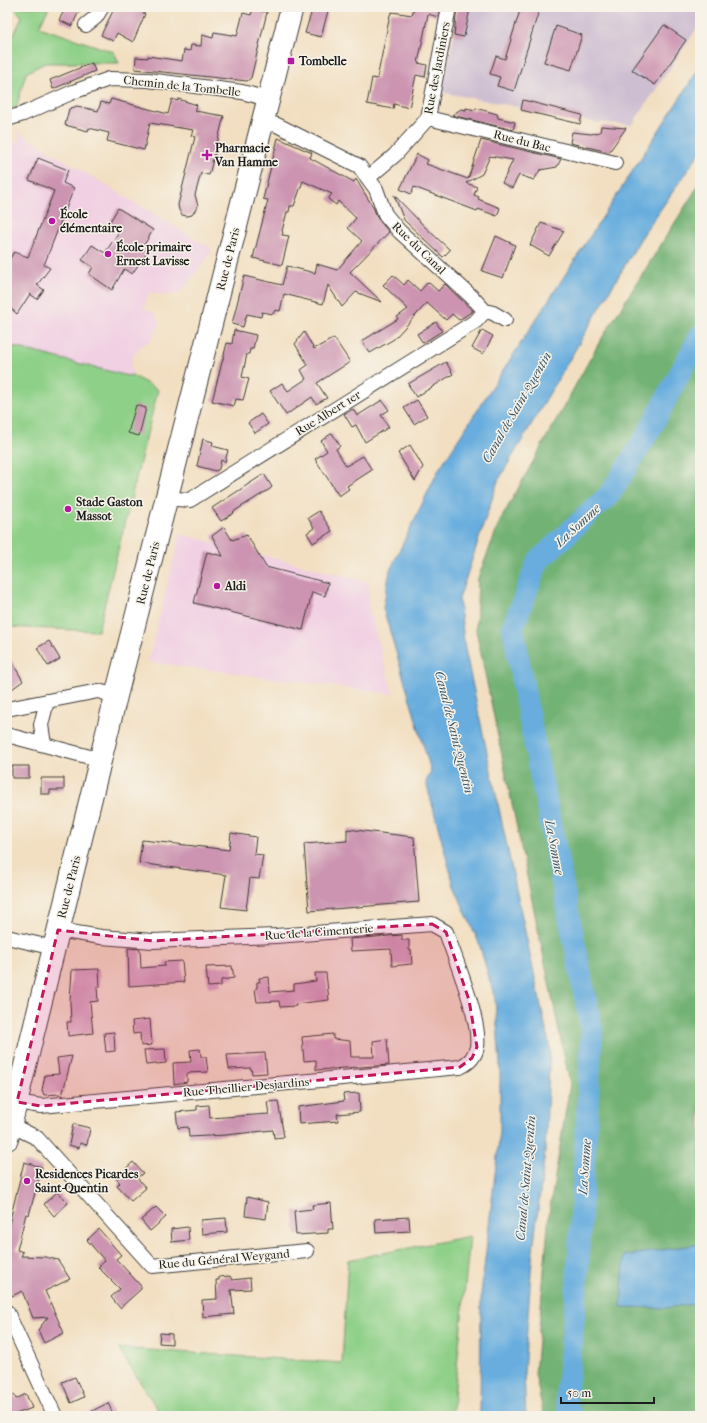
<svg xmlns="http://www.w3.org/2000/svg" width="707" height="1423" viewBox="0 0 707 1423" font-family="'IM FELL French Canon',serif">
	<rect width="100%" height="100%" fill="#f7f3e8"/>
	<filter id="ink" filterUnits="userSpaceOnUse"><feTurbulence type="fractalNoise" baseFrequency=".025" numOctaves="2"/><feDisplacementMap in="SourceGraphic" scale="8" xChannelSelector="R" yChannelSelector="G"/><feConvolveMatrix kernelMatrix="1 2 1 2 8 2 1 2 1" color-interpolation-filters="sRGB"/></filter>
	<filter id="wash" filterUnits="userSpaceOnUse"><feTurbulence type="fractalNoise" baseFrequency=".012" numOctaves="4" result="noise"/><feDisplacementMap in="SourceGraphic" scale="16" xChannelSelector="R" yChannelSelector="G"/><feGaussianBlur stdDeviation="0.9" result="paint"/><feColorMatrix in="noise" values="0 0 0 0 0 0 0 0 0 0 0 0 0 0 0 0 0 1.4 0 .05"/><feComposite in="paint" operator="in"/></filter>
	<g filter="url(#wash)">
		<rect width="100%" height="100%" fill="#f2dfc1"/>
		<path fill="#f1d0e3" d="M 18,132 L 212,249 L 207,259 L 181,292 L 169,296 L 150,292 L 143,308 L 156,314 L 159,326 L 150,342 L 142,345 L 133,356 L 131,364 L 132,375 L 128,376 L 7,345 L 7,143 L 19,141 Z
			M 180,534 L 369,582 L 369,609 L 393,694 L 148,662 Z"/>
		<path fill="#cebed1" d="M 461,7 L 700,7 L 700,24 L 632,125 L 595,122 L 441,92 Z"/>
		<path fill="#8fd088" stroke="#567652" d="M 14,7 L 49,7 L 39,27 L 114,52 L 119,63 L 45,63 L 26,73 L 16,109 L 7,107 L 7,49 L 22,17 Z
			M 7,345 L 128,376 L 132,375 L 158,390 L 98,631 L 7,627 Z
			M 470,1236 L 452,1416 L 162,1416 L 118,1348 L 342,1363 L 348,1260 Z"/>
		<path fill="#73b274" stroke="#486748" d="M 700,183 L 700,1416 L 544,1416 L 535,1374 L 549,1214 L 570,1084 L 476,630 L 478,578 L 500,521 L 600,341 Z"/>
		<path fill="#68adde" stroke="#42647d" d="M 700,67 L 700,152 L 641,238 L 498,481 L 459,599 L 465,649 L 550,1048 L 545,1152 L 532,1259 L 524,1373 L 526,1416 L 480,1416 L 481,1294 L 500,1131 L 500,1064 L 495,999 L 479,943 L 454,886 L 426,782 L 431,771 L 383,608 L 390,570 L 439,469 Z
			M 700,1244 L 700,1303 L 666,1308 L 621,1307 L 624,1256 Z"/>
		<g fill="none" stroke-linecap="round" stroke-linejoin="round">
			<path stroke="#68adde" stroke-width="22" d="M 571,1416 L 566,1400 L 577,1285 L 592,1031 L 524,691 L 513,627 L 538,561 L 610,494 L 648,433 L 700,336"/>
		</g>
		<g id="blocks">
			<path fill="#cc94b1" d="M 66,7 L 81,7 L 72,26 L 59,20 Z
				M 115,7 L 132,7 L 145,14 L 133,42 L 117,33 L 113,41 L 101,35 Z
				M 313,7 L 329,7 L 321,37 L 305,33 Z
				M 414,7 L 440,7 L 438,17 L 428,14 L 418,63 L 427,65 L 425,77 L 416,75 L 409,108 L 394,104 L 393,109 L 367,104 L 372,78 L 377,79 L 390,15 L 392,12 L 412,15 Z
				M 457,7 L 470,9 L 464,37 L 454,35 Z
				M 521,7 L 540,7 L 514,91 L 497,86 L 500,77 L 490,74 L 496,56 L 505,59 Z
				M 253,9 L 267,12 L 251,78 L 247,81 L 135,69 L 136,57 L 148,58 L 148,56 L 182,61 L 184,50 L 190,51 L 191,45 L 201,46 L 202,35 L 213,38 L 214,32 L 237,36 L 243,13 L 251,15 Z
				M 664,25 L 686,40 L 655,85 L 632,70 Z
				M 556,26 L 582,35 L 571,70 L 544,62 Z
				M 92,63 L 95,71 L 53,89 L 50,80 Z
				M 111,99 L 168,114 L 172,99 L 178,101 L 178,99 L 197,105 L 195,111 L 224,116 L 209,175 L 201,173 L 195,195 L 198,206 L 192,215 L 187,216 L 182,215 L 179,210 L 178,205 L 195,137 L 191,136 L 193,130 L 150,123 L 144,150 L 107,141 L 109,133 L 89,128 L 88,131 L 65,125 L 69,109 L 77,106 L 98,111 L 101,102 L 109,104 Z
				M 523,100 L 582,115 L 580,124 L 521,110 Z
				M 466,108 L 475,110 L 476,108 L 497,114 L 498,118 L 515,122 L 513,130 L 452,115 L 461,109 L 466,110 Z
				M 601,126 L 626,128 L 609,152 L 570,143 L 572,132 L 591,134 L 600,132 Z
				M 278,138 L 312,153 L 310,158 L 354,182 L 356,179 L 373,207 L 378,219 L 389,232 L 350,272 L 382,302 L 356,292 L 342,307 L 328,285 L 323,304 L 284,294 L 280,311 L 275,310 L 273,314 L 262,312 L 261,317 L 247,314 L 243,327 L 232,324 L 244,276 L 282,285 L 287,266 L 315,273 L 317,264 L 337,270 L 362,241 L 348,228 L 356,218 L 338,201 L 336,205 L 328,199 L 332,194 L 303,181 L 294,206 L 290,206 L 289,212 L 287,212 L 282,231 L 283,232 L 282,235 L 289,236 L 282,265 L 253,258 L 268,200 L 263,199 Z
				M 481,140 L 561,159 L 557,167 L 540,170 L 534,180 L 519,175 L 512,188 L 502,183 L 513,160 L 490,156 L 482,174 L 466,183 L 477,187 L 474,195 L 479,197 L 478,199 L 500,208 L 497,216 L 478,209 L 477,211 L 414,187 L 411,194 L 400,189 L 417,154 L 428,160 L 426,164 L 468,179 Z
				M 38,158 L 68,170 L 63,183 L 74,188 L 44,265 L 50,268 L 37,285 L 44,290 L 37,299 L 30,294 L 17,314 L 7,305 L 7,263 L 14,252 L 28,257 L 54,191 L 29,180 Z
				M 394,195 L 425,227 L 450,250 L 443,257 L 404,220 Z
				M 118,208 L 153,230 L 144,245 L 149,249 L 132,274 L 124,269 L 112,290 L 89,274 L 93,267 L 82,260 L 92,245 L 105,253 L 120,230 L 109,223 Z
				M 541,223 L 564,231 L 549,256 L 530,245 Z
				M 496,236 L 515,245 L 503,278 L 482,271 Z
				M 393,275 L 404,285 L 408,280 L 420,291 L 428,282 L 438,291 L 445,284 L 473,311 L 459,320 L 452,314 L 446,320 L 427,303 L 394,339 L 370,353 L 362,341 L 398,319 L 397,317 L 408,309 L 383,285 Z
				M 436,322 L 442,331 L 423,343 L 417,334 Z
				M 234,330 L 256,335 L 253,349 L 250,349 L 249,354 L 247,354 L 242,377 L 249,379 L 243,400 L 236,399 L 234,406 L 212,401 L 227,343 L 232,344 Z
				M 482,330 L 493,336 L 483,354 L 472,348 Z
				M 304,332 L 314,349 L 334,338 L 350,362 L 317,383 L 327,398 L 316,404 L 312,397 L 286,415 L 270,391 L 282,383 L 288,391 L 306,379 L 301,370 L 308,365 L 295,344 Z
				M 446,362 L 453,374 L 416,397 L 408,384 Z
				M 382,400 L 389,410 L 381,415 L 389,427 L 365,442 L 356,425 L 352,427 L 344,414 L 353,409 L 357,416 Z
				M 417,400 L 427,416 L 414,424 L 404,408 Z
				M 136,405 L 146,408 L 139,436 L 128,433 Z
				M 261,414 L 268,424 L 255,433 L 248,423 Z
				M 332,433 L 340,446 L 336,449 L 346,466 L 363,456 L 372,470 L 347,486 L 349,489 L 339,496 L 315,459 L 327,451 L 321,441 Z
				M 203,439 L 213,442 L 212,446 L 228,450 L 225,462 L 221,460 L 219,469 L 216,471 L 197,466 Z
				M 410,445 L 423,467 L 415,481 L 398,453 Z
				M 264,474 L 272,487 L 270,489 L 233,512 L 234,513 L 221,521 L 212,508 Z
				M 319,511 L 332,531 L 313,543 L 307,533 L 314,528 L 308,518 Z
				M 224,527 L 232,540 L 247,535 L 266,567 L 328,583 L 325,596 L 312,592 L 303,630 L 194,603 L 207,552 L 223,556 L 212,536 Z
				M 49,641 L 60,659 L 48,666 L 37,648 Z
				M 7,653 L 23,681 L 12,689 L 7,680 Z
				M 12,766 L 29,766 L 29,778 L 12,778 Z
				M 41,778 L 64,778 L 64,790 L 50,790 L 50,794 L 41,794 Z
				M 347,829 L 414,837 L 419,902 L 309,911 L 304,844 L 347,841 Z
				M 231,833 L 256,837 L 254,854 L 263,855 L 259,879 L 250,878 L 246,910 L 221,907 L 226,875 L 139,863 L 142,840 L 229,850 Z
				M 402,935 L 402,940 L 409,940 L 409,950 L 411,950 L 412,964 L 392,966 L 391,949 L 351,951 L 350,939 Z
				M 128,948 L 140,949 L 141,968 L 165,966 L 164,962 L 182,961 L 184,982 L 129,986 Z
				M 232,966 L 234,978 L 221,980 L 221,986 L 208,987 L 206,967 Z
				M 99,969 L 100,987 L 97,987 L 98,1001 L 90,1002 L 93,1033 L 68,1036 L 67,1022 L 71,1022 L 70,1001 L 72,970 Z
				M 315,973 L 326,973 L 329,1000 L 295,1004 L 296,1006 L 280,1007 L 279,1001 L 257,1002 L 255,989 L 257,988 L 257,982 L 260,982 L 259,978 L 269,977 L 270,992 L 294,990 L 294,984 L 316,981 Z
				M 150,1019 L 152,1045 L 141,1046 L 140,1033 L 133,1034 L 132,1021 Z
				M 114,1032 L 115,1051 L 106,1052 L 104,1033 Z
				M 333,1034 L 333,1039 L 350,1041 L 351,1057 L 374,1057 L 373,1041 L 387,1039 L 389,1065 L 316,1070 L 316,1060 L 304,1061 L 302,1037 Z
				M 165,1049 L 166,1063 L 146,1065 L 144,1050 Z
				M 200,1049 L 201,1057 L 206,1057 L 208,1072 L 187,1073 L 187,1082 L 174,1084 L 173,1063 L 191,1062 L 190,1050 Z
				M 265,1053 L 267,1073 L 252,1074 L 251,1068 L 229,1069 L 227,1055 Z
				M 72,1056 L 62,1096 L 60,1094 L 44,1095 L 42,1090 L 45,1075 L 59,1074 L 57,1058 Z
				M 359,1093 L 360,1112 L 337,1114 L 338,1121 L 299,1124 L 298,1107 L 344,1101 L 343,1094 Z
				M 278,1101 L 284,1137 L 274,1138 L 273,1130 L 226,1135 L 189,1137 L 188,1127 L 178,1128 L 176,1112 L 197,1110 L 197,1106 L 209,1105 L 210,1118 L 269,1114 L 267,1102 Z
				M 73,1124 L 90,1128 L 87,1145 L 80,1143 L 79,1148 L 69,1145 Z
				M 24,1162 L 42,1167 L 29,1215 L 26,1214 L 17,1250 L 23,1252 L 21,1256 L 45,1257 L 58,1260 L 70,1279 L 45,1291 L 64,1333 L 44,1343 L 38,1330 L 48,1317 L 33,1318 L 22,1291 L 12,1296 L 7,1284 L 7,1232 Z
				M 133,1162 L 143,1173 L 137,1178 L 146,1188 L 131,1201 L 117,1186 L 120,1183 L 116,1178 Z
				M 57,1192 L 68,1203 L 54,1216 L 44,1204 Z
				M 247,1197 L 268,1202 L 266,1219 L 245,1216 Z
				M 331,1203 L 333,1229 L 328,1229 L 328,1233 L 296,1235 L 294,1211 L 313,1209 L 312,1205 Z
				M 156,1207 L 166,1217 L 150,1231 L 141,1220 Z
				M 409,1217 L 410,1231 L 376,1233 L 375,1219 Z
				M 226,1218 L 227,1232 L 202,1234 L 201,1220 Z
				M 188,1227 L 189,1240 L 172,1242 L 171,1229 Z
				M 99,1229 L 121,1255 L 116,1259 L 141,1286 L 141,1289 L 120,1308 L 111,1297 L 120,1289 L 98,1267 L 105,1261 L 87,1240 Z
				M 230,1276 L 232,1280 L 250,1278 L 251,1289 L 231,1290 L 234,1314 L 203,1317 L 202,1300 L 217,1299 L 216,1280 L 219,1280 L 219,1277 Z
				M 160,1333 L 172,1334 L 172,1344 L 159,1343 Z
				M 75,1377 L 84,1397 L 71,1403 L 62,1382 Z
				M 14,1394 L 16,1399 L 26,1394 L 32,1408 L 11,1416 L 7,1406 L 7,1398 Z
				M 108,1403 L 114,1416 L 82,1416 Z"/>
		</g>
	</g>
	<g filter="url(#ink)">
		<use href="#blocks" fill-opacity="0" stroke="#3c3935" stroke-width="1"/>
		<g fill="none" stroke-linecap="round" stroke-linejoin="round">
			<defs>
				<path id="street" d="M 86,25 L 96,17 L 102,7
					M 428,118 L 615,163
					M 7,119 L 23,114 L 73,92 L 109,79 L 148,80 L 242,92 L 268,99
					M 262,121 L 277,125 L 359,166 L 376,189 L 385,214 L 399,231 L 472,297 L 485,311 L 493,313 L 505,320
					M 368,178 L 395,155 L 428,118 L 449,7
					M 167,496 L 177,499 L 190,500 L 476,321 L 485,311
					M 7,709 L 98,691 L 116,696
					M 7,735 L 101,760
					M 44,744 L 41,725 L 47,701
					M 7,937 L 54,948
					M 17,1102 L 41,1106 L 460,1067 C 469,1063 475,1057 477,1047 C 481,1020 455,959 446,932 L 432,924 L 276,936 L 153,941 L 101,937 L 58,930
					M 10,1128 L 19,1129 L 37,1138 L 152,1266 L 307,1251
					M 7,1312 L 55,1416"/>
				<path id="primary" d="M 7,1139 L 116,696 L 292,7"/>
			</defs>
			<use href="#street" stroke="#3c3935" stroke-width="16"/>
			<use href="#primary" stroke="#3c3935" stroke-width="24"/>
			<use href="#street" stroke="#fff" stroke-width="14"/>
			<use href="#primary" stroke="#fff" stroke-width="22"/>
		</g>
	</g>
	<path fill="#c2185b" fill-opacity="0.2" stroke="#c2185b" stroke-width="3" stroke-dasharray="8 5" stroke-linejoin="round" d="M 432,924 L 446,932 L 469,1000 L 477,1047 L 472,1058 L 460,1067 L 41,1106 L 17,1102 L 58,930 L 153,941 Z"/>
	<g fill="#b5179e" stroke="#f7f3e8" stroke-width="1.5">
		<rect x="287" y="57" width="8" height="8" rx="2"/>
		<path d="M205 149h4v4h4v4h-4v4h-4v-4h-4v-4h4z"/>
		<circle cx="52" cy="221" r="4"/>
		<circle cx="108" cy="254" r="4"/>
		<circle cx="68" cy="509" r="4"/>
		<circle cx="217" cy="586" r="4"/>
		<circle cx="27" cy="1181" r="4"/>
	</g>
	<g text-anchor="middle" stroke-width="3" stroke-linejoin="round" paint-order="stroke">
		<g font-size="12" font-weight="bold" fill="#1c1c1c" stroke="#f7f3e8" text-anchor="start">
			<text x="299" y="65">Tombelle</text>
			<text x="215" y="152">Pharmacie<tspan x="215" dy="14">Van Hamme</tspan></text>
			<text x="60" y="218">École<tspan x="60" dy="14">élémentaire</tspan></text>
			<text x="116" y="251">École primaire<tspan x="116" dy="14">Ernest Lavisse</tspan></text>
			<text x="76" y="506">Stade Gaston<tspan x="76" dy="14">Massot</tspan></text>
			<text x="225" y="590">Aldi</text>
			<text x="35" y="1178">Residences Picardes<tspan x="35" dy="14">Saint-Quentin</tspan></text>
		</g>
		<g font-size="12" fill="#1c1c1c" stroke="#f7f3e8">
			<text transform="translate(437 68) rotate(-79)" y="4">Rue des Jardiniers</text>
			<text transform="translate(182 86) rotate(6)" y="4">Chemin de la Tombelle</text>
			<text transform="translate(522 141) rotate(14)" y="4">Rue du Bac</text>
			<text transform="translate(419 248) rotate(44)" y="4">Rue du Canal</text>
			<text transform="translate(228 259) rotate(-76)" y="4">Rue de Paris</text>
			<text transform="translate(328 413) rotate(-32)" y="4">Rue Albert 1er</text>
			<text transform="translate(148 573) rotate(-76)" y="4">Rue de Paris</text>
			<text transform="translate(69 887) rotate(-76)" y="4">Rue de Paris</text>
			<text transform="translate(319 932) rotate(-4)" y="4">Rue de la Cimenterie</text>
			<text transform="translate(246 1087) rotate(-5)" y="4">Rue Theillier Desjardins</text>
			<text transform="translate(224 1259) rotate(-5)" y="4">Rue du Général Weygand</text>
		</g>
		<g font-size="13" font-style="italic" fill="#3a566a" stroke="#f7f3e8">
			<text transform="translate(516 407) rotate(-60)" y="5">Canal de Saint-Quentin</text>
			<text transform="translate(577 525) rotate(-43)" y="5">La Somme</text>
			<text transform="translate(455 732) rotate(76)" y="5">Canal de Saint-Quentin</text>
			<text transform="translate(555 847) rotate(79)" y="5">La Somme</text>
			<text transform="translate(584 1167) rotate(-86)" y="5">La Somme</text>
			<text transform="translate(525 1178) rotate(-85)" y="5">Canal de Saint-Quentin</text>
		</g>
	</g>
	<rect width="707" height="1423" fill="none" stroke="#f7f3e8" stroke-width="24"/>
	<path d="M561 1397v6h93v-6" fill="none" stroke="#1c1c1c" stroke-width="2"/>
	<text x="567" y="1397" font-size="12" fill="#1c1c1c" stroke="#f7f3e8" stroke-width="3" paint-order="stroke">50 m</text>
</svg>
